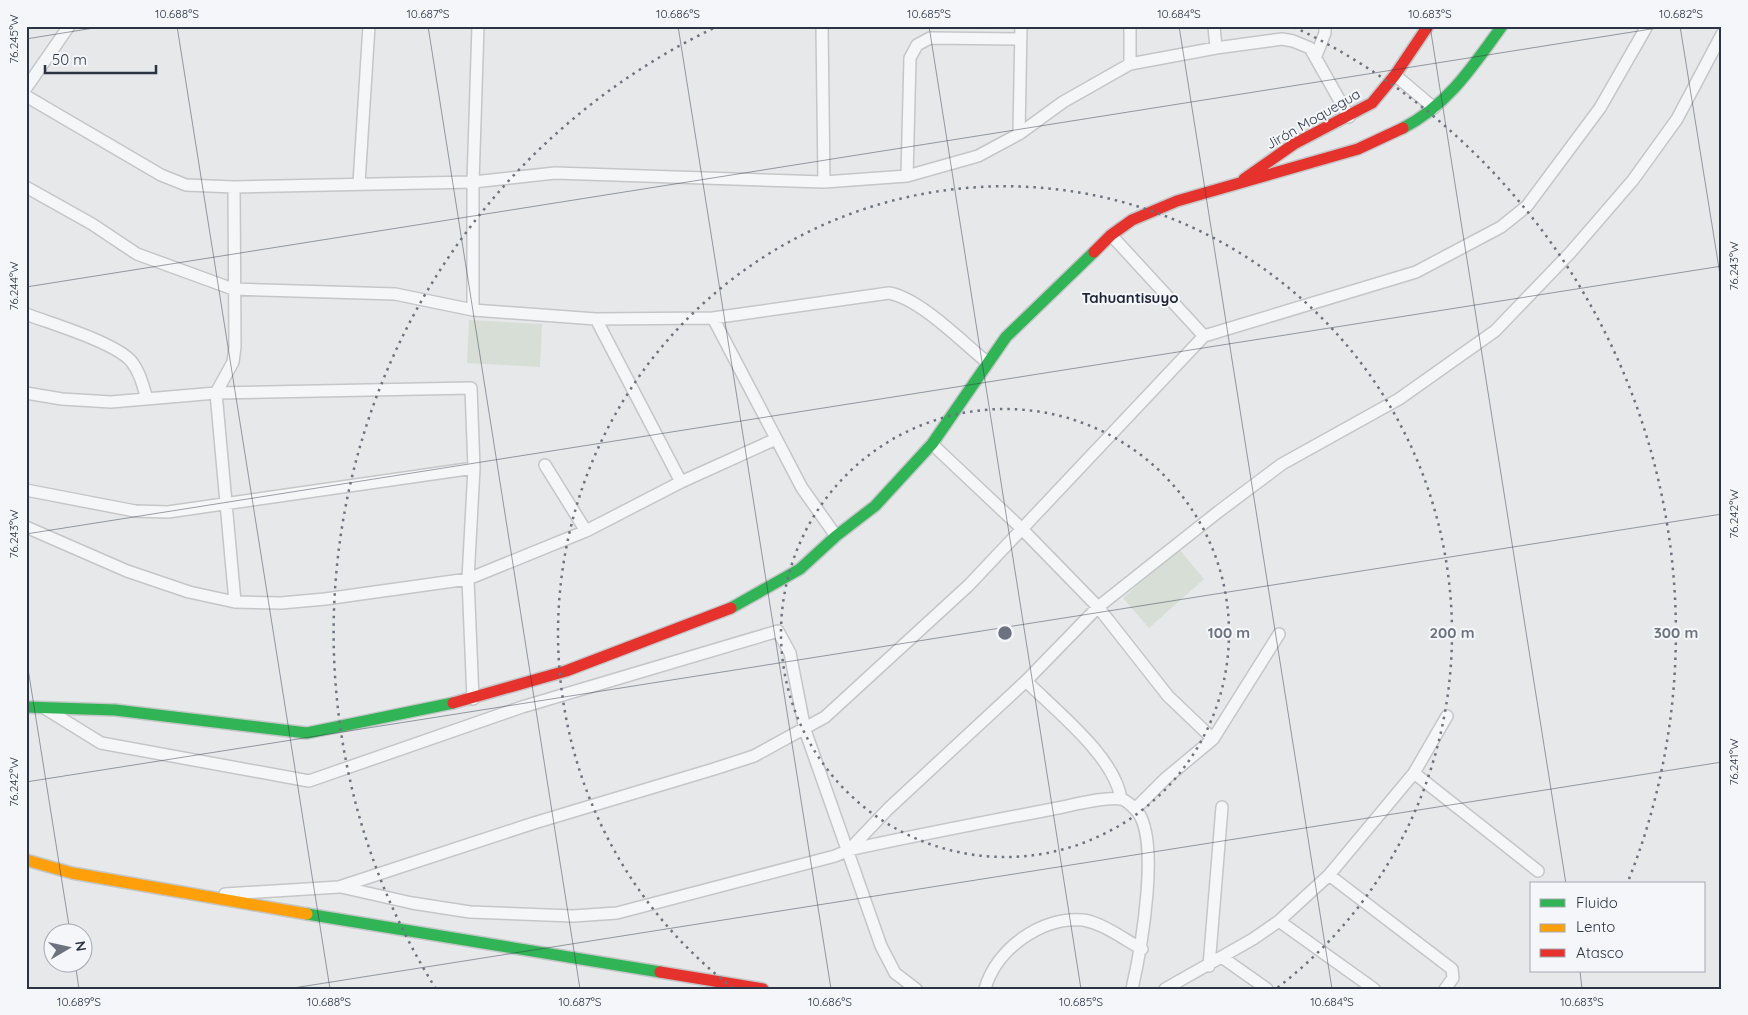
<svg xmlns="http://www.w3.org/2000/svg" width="1748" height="1015" viewBox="0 0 1748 1015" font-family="Quicksand,sans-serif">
	<rect width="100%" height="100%" fill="#e6e8ea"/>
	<path fill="#d6ded6" d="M 469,320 L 542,324 L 540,367 L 467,363 Z
		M 1179,549 L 1204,579 L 1149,628 L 1123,598 Z"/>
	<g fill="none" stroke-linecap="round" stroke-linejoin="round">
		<defs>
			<path id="street" d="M 822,26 L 824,182
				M 1130,26 L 1130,64
				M 1214,26 L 1216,48
				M 1316,56 L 1325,33 L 1325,26
				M 1395,75 L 1434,108
				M 26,88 L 69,26
				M 26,96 L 161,175 L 186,185 L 234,187 L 473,182 L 555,173 L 824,182 L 907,176 L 978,156 L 1019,134 L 1063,102 L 1130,64 L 1216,48 L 1282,39 L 1293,41 L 1310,48 L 1349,117
				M 1019,134 L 1021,26
				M 907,176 L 910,58 L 917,45 L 930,38 L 1021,39
				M 359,183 L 369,26
				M 26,187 L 92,224 L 137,254 L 233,289 L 395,294 L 473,310 L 596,319 L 713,318 L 889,293 C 921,299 962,342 988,363
				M 234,187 L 235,347 L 233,362 L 216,393 L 235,602
				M 1111,235 L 1204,336
				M 473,310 L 473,182 L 478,26
				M 26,314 C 52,324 114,342 131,361 C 140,372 143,386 147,399
				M 713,318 L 802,488 L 836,536
				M 596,319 L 681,482
				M 26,393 L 62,399 L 111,402 L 216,393 L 471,388 L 474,468 L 468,579 L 473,699
				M 932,444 L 1021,528 L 1098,607 L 1168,696 L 1213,739
				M 545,465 L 586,531
				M 26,490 L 135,511 L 168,512 L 474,468
				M 26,527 L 127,571 L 189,592 L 235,602 L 281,603 L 325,599 L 468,579 L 586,531 L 681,482 L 776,439
				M 1026,681 C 1056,711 1115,757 1121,799
				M 46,709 L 101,743 L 309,781 L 522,707 L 778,631 L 790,653 L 805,730 L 881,946 L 895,973 L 916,989
				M 1414,773 L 1538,871
				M 1135,809 L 1165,779 L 1213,739 L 1279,634
				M 849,850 L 888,809 L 1026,681 L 1098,607 L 1218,512 L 1282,464 L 1399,399 L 1495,331 L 1570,253 L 1633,180 L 1677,119 L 1722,34
				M 1329,875 L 1452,969 L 1453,978 L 1445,989
				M 341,887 L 412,903 L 470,912 L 573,916 L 617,913 L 835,856 L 849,850 C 917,835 985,822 1053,809 C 1070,806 1105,796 1121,799 C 1125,800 1131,805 1134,808 C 1163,832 1140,954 1132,989
				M 225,894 L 339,887 L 534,823 L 714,769 L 754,756 L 825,717 L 969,585 L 1204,336 L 1416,272 L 1501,227 L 1527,206 L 1600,108 L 1647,26
				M 1279,921 L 1374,989
				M 1223,958 L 1267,989
				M 1209,966 L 1222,807
				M 985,989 C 996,949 1042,916 1083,920 C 1103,923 1125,940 1142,949
				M 1165,989 L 1253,939 L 1279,921 L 1329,875 L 1414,773 L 1447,716"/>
			<path id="fast" d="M 1403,128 C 1448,105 1473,66 1502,26
				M 731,608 L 800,569 L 836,536 L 875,506 L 932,444 L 1006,337 L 1094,252
				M 26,707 L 115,710 L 307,733 L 453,703
				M 307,914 L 660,972"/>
			<path id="slow" d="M 26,860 L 72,873 L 307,914"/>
			<path id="jam" d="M 1244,179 L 1294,144 L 1372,103 L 1395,75 L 1428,26
				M 1094,252 L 1111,235 L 1132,220 L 1177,201 L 1358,149 L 1403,128
				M 453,703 L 566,671 L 731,608
				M 660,972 L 763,989"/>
		</defs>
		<use href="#street" stroke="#c4c6c8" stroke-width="14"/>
		<use href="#fast" stroke="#c4c6c8" stroke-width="14"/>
		<use href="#slow" stroke="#c4c6c8" stroke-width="14"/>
		<use href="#jam" stroke="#c4c6c8" stroke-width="14"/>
		<use href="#street" stroke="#f5f6f7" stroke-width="11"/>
		<use href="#fast" stroke="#30b455" stroke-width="11"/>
		<use href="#slow" stroke="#ff9f0a" stroke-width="11"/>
		<use href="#jam" stroke="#e5322d" stroke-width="11"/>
	</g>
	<path fill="none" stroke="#2b3445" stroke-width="1" stroke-opacity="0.45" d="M 177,26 L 330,989M 428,26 L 580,989M 678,26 L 831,989M 929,26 L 1081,989M 1179,26 L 1332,989M 1430,26 L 1566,884M 1680,26 L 1722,287M 26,39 L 106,26M 26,287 L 1670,26M 26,534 L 1722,266M 26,656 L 70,932M 26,782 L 1722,514M 75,962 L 79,989M 1580,971 L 1582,989M 287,989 L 1722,762"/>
	<g fill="none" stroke="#6c737f" stroke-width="2.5" stroke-dasharray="2.5 5">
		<circle cx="1005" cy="633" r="224"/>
		<path d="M733 988A447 447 0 1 1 1277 988"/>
		<path d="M436 989A671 671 0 0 1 716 27M1294 27A671 671 0 0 1 1629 879"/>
	</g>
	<g text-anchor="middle" stroke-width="4" stroke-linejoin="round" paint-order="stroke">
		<g font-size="14" fill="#2b3445" stroke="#f4f6f9">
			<text transform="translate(1313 119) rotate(-30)" y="5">Jirón Moquegua</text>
		</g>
		<g font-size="15" font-weight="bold" fill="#1d2536" stroke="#f4f6f9">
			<text x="1130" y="303">Tahuantisuyo</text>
		</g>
	</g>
	<circle cx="1005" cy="633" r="8" fill="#6c737f" stroke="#f4f6f9" stroke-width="2.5"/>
	<g font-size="15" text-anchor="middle" font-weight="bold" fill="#6c737f" stroke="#f4f6f9" stroke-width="4" stroke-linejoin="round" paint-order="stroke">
		<text x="1229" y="638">100 m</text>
		<text x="1452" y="638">200 m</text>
		<text x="1676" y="638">300 m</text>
	</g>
	<rect width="1748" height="1015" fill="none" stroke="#f4f6f9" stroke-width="55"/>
	<rect x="1530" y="882" width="175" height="90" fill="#f4f6f9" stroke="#a4a8b1"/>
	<rect x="1540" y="899" width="25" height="8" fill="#30b455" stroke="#a4a8b1"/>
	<text x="1576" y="908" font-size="15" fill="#2b3445">Fluido</text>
	<rect x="1540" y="924" width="25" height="8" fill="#ff9f0a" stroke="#a4a8b1"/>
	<text x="1576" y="932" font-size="15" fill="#2b3445">Lento</text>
	<rect x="1540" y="949" width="25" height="8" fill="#e5322d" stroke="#a4a8b1"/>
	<text x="1576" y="958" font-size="15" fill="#2b3445">Atasco</text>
	<g transform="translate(68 948) rotate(81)"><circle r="24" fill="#f4f6f9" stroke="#a4a8b1"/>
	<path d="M0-4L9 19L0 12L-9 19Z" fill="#6c737f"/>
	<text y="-8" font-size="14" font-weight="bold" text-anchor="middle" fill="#2b3445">N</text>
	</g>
	<path d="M45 65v8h111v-8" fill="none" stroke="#2b3445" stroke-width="2.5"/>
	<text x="52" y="65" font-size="15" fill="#2b3445" stroke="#f4f6f9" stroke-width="4" paint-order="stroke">50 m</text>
	<rect x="28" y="28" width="1692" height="960" fill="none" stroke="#2b3445" stroke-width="2"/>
	<g font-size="12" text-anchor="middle" fill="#2b3445">
		<text x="177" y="18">10.688°S</text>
		<text x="428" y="18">10.687°S</text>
		<text x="678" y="18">10.686°S</text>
		<text x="929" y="18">10.685°S</text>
		<text x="1179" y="18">10.684°S</text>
		<text x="1430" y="18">10.683°S</text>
		<text x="1681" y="18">10.682°S</text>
		<text transform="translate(14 39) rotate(-90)" y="4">76.245°W</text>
		<text transform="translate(1734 266) rotate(-90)" y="4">76.243°W</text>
		<text transform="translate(14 286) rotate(-90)" y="4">76.244°W</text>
		<text transform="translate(1734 514) rotate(-90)" y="4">76.242°W</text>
		<text transform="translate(14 534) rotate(-90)" y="4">76.243°W</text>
		<text transform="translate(1734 762) rotate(-90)" y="4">76.241°W</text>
		<text transform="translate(14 782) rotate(-90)" y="4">76.242°W</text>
		<text x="79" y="1006">10.689°S</text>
		<text x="329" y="1006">10.688°S</text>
		<text x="580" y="1006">10.687°S</text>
		<text x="830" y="1006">10.686°S</text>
		<text x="1081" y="1006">10.685°S</text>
		<text x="1332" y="1006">10.684°S</text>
		<text x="1582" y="1006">10.683°S</text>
	</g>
</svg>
